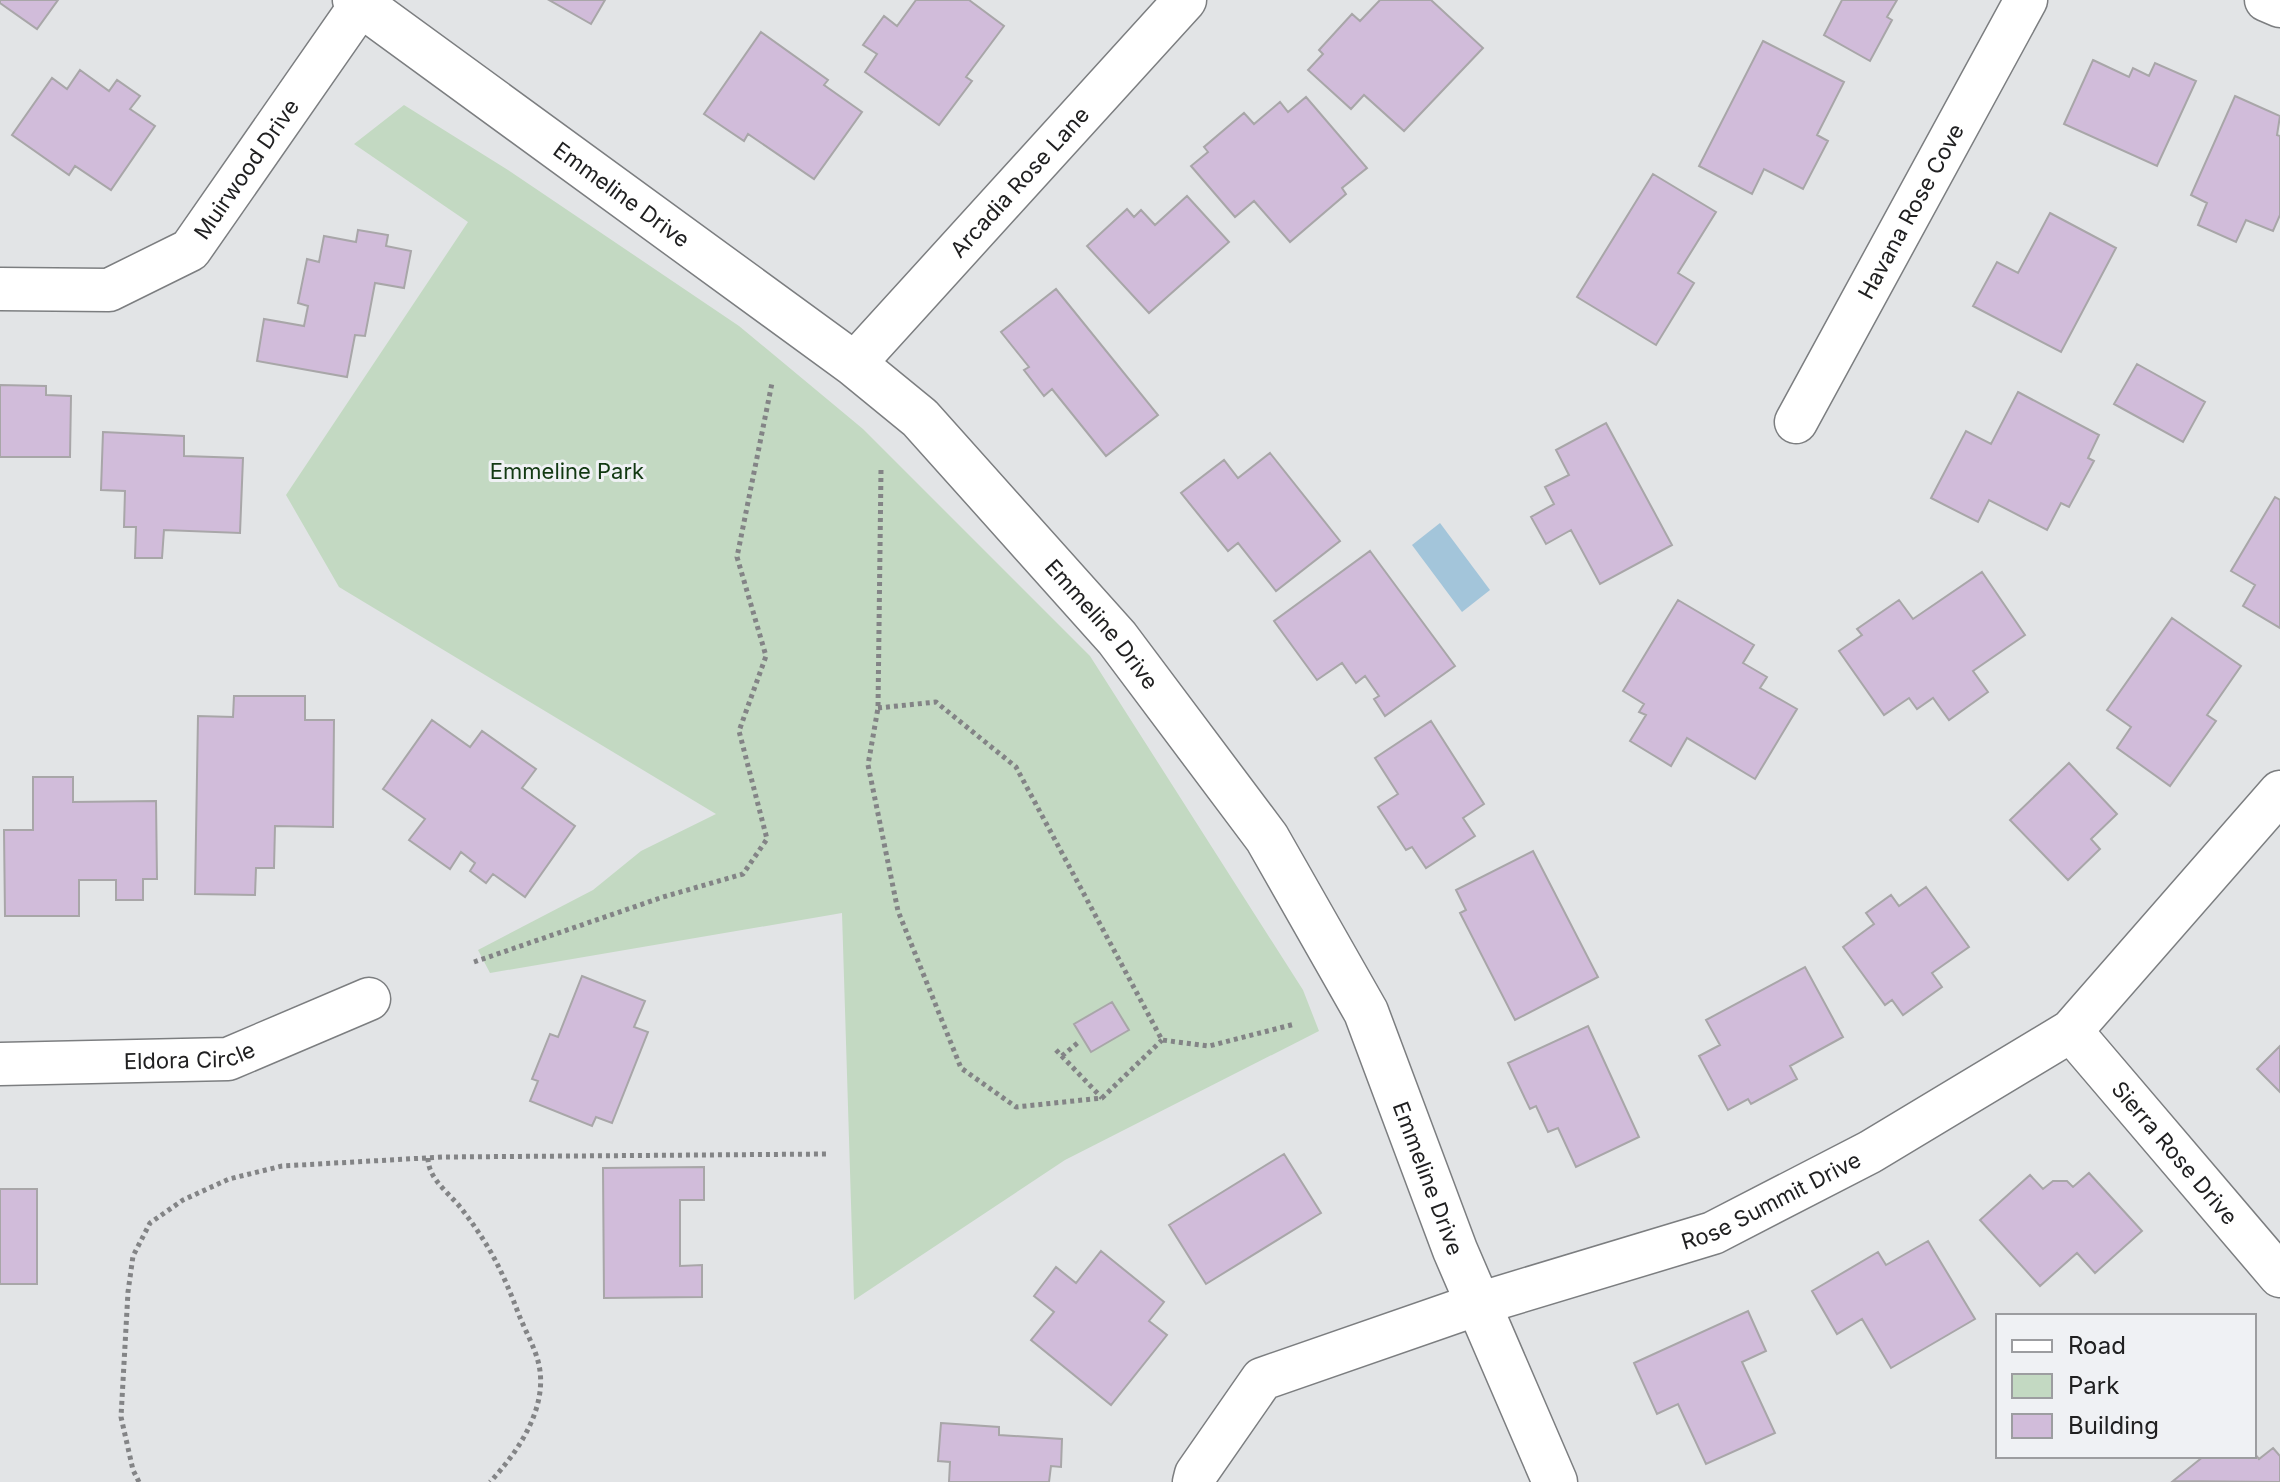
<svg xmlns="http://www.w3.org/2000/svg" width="2280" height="1482" viewBox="0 0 2280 1482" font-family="Inter,sans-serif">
	<rect width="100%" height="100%" fill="#e2e4e6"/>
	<path fill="#c3d9c2" d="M 404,105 L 508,170 L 739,326 L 863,429 L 1090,656 L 1303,990 L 1319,1031 L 1065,1160 L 854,1300 L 842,913 L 490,973 L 478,950 L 593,890 L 641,851 L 716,814 L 339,587 L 286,495 L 468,222 L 354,144 Z"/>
	<path fill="#a3c5da" d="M 1440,523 L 1490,590 L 1462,612 L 1412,545 Z"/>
	<path fill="#d1bcda" stroke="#a8a6a8" stroke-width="2" d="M 0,0 L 58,0 L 37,29 L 0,3 Z
		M 549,0 L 605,0 L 591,24 Z
		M 916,0 L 969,0 L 1004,26 L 966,77 L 972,81 L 939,125 L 865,72 L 877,54 L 863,45 L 884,16 L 897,26 Z
		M 1380,0 L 1431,0 L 1483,48 L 1404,131 L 1364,95 L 1351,109 L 1308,70 L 1323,54 L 1319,50 L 1352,14 L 1360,21 Z
		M 1842,0 L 1897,0 L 1887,17 L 1892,20 L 1870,61 L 1824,35 Z
		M 761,32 L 828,80 L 824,85 L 862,112 L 814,179 L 748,134 L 744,141 L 704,114 Z
		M 1763,41 L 1844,82 L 1817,135 L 1828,141 L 1803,189 L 1764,169 L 1752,194 L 1699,166 Z
		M 2093,60 L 2129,77 L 2133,68 L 2149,76 L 2155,63 L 2196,81 L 2157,166 L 2064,124 Z
		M 80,70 L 109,91 L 117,80 L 140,96 L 130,109 L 155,126 L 111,190 L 75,166 L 69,175 L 12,135 L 52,78 L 67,89 Z
		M 2235,96 L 2280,116 L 2277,135 L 2280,136 L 2280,215 L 2273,231 L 2246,220 L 2236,242 L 2198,225 L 2207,203 L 2191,195 Z
		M 1306,97 L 1367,168 L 1342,188 L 1346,194 L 1290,242 L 1254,201 L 1235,217 L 1191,166 L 1208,152 L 1204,147 L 1244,113 L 1254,124 L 1280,102 L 1288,112 Z
		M 1653,174 L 1716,212 L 1678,273 L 1694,283 L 1656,345 L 1577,297 Z
		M 1187,196 L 1229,242 L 1149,313 L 1087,246 L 1127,209 L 1134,217 L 1141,210 L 1155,225 Z
		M 2050,213 L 2116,248 L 2061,352 L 1973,306 L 1997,262 L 2018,273 Z
		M 358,230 L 388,235 L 386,246 L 411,251 L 404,288 L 375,283 L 365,336 L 355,335 L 347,377 L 257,361 L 264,319 L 304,326 L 308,306 L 298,303 L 307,259 L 319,262 L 324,236 L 356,242 Z
		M 1056,289 L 1158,415 L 1106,456 L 1052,389 L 1044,396 L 1024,370 L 1029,367 L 1001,332 Z
		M 2137,364 L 2205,402 L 2183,442 L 2114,404 Z
		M 0,385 L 46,386 L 46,395 L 71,396 L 70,457 L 0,457 Z
		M 2018,392 L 2099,435 L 2088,458 L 2094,461 L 2069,507 L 2061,503 L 2047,530 L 1989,500 L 1978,522 L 1931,498 L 1966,431 L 1991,444 Z
		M 1606,423 L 1672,545 L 1600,584 L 1571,530 L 1546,544 L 1531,517 L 1554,504 L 1545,487 L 1569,475 L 1556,450 Z
		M 103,432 L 184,436 L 184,456 L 243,458 L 240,533 L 164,530 L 162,558 L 135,558 L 136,527 L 124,527 L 125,491 L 101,490 Z
		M 1270,453 L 1340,541 L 1276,591 L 1238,543 L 1228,551 L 1181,493 L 1224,460 L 1238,478 Z
		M 2275,497 L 2280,500 L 2280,628 L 2243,606 L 2255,585 L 2231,571 Z
		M 1370,551 L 1455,666 L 1385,716 L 1374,699 L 1379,696 L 1365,676 L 1356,683 L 1342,663 L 1317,680 L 1274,621 Z
		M 1982,572 L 2025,635 L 1973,671 L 1988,692 L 1949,720 L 1933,698 L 1917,709 L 1909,698 L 1884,715 L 1839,651 L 1862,635 L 1857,629 L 1899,600 L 1913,619 Z
		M 1678,600 L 1754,645 L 1743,663 L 1767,677 L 1760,688 L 1797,709 L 1755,779 L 1687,738 L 1671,766 L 1630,741 L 1646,715 L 1639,712 L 1644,704 L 1623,691 Z
		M 2172,618 L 2241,666 L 2207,715 L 2216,721 L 2170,786 L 2117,748 L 2131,727 L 2107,710 Z
		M 234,696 L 305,696 L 305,720 L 334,720 L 333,827 L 275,826 L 274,868 L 256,868 L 255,895 L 195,894 L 198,716 L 233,717 Z
		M 432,720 L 470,747 L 482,731 L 536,769 L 522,788 L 575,826 L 525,897 L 493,874 L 486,883 L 470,871 L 475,863 L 461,852 L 450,869 L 409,840 L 425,819 L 383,789 Z
		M 1431,721 L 1484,804 L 1463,818 L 1475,836 L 1426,868 L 1412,847 L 1406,850 L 1378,807 L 1398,794 L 1375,758 Z
		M 2069,763 L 2117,814 L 2091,839 L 2100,849 L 2068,880 L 2010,820 Z
		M 33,777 L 73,777 L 73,802 L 156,801 L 157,879 L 143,879 L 143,900 L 116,900 L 116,880 L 79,880 L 79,916 L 5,916 L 4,830 L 33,830 Z
		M 1533,851 L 1598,977 L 1515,1020 L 1460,913 L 1466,910 L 1456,890 Z
		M 1926,887 L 1969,947 L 1932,973 L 1942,987 L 1903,1015 L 1892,1000 L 1885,1005 L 1843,947 L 1874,924 L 1866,913 L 1891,895 L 1899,906 Z
		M 1805,967 L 1843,1037 L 1790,1066 L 1797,1079 L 1751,1104 L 1748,1099 L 1728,1110 L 1699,1056 L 1720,1045 L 1706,1020 Z
		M 582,976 L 645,1001 L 634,1027 L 648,1032 L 612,1123 L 596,1117 L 592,1126 L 530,1101 L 538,1081 L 532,1079 L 550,1034 L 558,1037 Z
		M 1112,1002 L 1129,1030 L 1091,1052 L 1074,1024 Z
		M 1588,1026 L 1639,1137 L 1576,1167 L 1558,1128 L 1548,1132 L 1536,1106 L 1530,1109 L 1508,1063 Z
		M 2280,1046 L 2280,1092 L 2257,1069 Z
		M 1284,1154 L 1321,1213 L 1206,1284 L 1169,1225 Z
		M 704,1167 L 704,1200 L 680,1200 L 680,1266 L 702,1265 L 702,1297 L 604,1298 L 603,1168 Z
		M 2089,1173 L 2142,1231 L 2095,1273 L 2077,1253 L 2040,1286 L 1980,1220 L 2030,1175 L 2043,1189 L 2053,1181 L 2067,1181 L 2073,1187 Z
		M 0,1189 L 37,1189 L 37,1284 L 0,1284 Z
		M 1928,1241 L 1975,1319 L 1891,1368 L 1862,1319 L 1837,1334 L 1812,1291 L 1878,1252 L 1886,1265 Z
		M 1101,1251 L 1164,1302 L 1149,1321 L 1167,1335 L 1111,1405 L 1031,1340 L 1054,1312 L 1034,1296 L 1056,1267 L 1076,1283 Z
		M 1748,1311 L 1766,1351 L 1742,1362 L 1775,1433 L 1706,1464 L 1678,1404 L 1657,1414 L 1634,1363 Z
		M 941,1423 L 999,1427 L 999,1435 L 1062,1439 L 1061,1467 L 1051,1466 L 1049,1482 L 949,1482 L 950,1462 L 938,1461 Z
		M 2273,1448 L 2280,1456 L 2280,1482 L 2173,1481 L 2204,1456 L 2254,1456 L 2254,1453 L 2259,1459 Z"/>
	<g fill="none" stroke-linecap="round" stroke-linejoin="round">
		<defs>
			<g id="street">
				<path d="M 2266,0 L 2280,6"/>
				<path id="s1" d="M 0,289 L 109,290 L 190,250 L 364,0"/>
				<path id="s2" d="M 854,364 L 1185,0"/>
				<path id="s3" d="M 1796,422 L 2026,0"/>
				<path id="s4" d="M 2071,1031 L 2280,1276"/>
				<path id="s5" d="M 0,1064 L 228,1059 L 369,999"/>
				<path id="s6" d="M 1194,1482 L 1196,1474 L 1262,1379 L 1478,1304 L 1713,1233 L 1870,1152 L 2071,1031 L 2280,792"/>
			</g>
			<g id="secondary">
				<path id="s7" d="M 355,0 L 854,364 L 920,418 L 1117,638 L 1267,838 L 1366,1012 L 1455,1250 L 1555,1482"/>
			</g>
		</defs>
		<use href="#street" stroke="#7c7e80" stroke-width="45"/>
		<use href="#secondary" stroke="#7c7e80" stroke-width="47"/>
		<path stroke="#838486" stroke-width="5" stroke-dasharray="4 4" stroke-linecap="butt" d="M 881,470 L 878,708 L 868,765 L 898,911 L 961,1068 L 1016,1107 L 1102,1098 L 1162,1040
			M 878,708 L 936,702 L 1016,767 L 1162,1040 L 1209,1046 L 1295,1024
			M 474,962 L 663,897 L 743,874 L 767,839 L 739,731 L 766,656 L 737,557 L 772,383
			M 1056,1050 L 1102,1098
			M 1062,1056 L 1080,1041
			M 428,1158 C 428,1180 452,1195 464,1212 C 492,1249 503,1273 519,1315 C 525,1330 534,1346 538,1361 C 550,1405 519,1451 490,1482
			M 139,1482 L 133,1470 L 121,1417 L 128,1292 L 133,1256 L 150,1223 L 183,1200 L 229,1179 L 282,1166 L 443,1157 L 826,1154"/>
		<use href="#street" stroke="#fff" stroke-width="42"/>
		<use href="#secondary" stroke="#fff" stroke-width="44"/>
	</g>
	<g text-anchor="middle" stroke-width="6" stroke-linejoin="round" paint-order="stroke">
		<g font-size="22" fill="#202021" stroke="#eff1f4">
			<text dy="8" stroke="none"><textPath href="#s1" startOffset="298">Muirwood Drive</textPath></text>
			<text dy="8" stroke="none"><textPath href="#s2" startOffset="246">Arcadia Rose Lane</textPath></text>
			<text dy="8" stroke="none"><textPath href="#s7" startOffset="330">Emmeline Drive</textPath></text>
			<text dy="8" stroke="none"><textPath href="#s3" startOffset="240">Havana Rose Cove</textPath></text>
			<text dy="8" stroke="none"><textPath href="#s7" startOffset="978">Emmeline Drive</textPath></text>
			<text dy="8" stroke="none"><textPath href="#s5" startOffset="190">Eldora Circle</textPath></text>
			<text dy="8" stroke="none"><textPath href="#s4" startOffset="160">Sierra Rose Drive</textPath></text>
			<text dy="8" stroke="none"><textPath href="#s7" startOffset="1626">Emmeline Drive</textPath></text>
			<text dy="8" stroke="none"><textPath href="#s6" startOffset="664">Rose Summit Drive</textPath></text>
		</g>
		<g font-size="22" fill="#123912" stroke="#eff1f4">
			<text x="567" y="479">Emmeline Park</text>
		</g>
	</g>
	<rect x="1996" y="1314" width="260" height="144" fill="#eff1f4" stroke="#9c9da0" stroke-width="2"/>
	<rect x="2012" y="1340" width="40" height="12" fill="#ffffff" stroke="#9c9da0" stroke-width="2"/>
	<text x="2068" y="1354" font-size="24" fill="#202021">Road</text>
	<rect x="2012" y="1374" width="40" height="24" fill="#c3d9c2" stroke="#9c9da0" stroke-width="2"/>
	<text x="2068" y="1394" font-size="24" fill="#202021">Park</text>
	<rect x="2012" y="1414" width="40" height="24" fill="#d1bcda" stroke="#9c9da0" stroke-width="2"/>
	<text x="2068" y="1434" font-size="24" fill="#202021">Building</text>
</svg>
